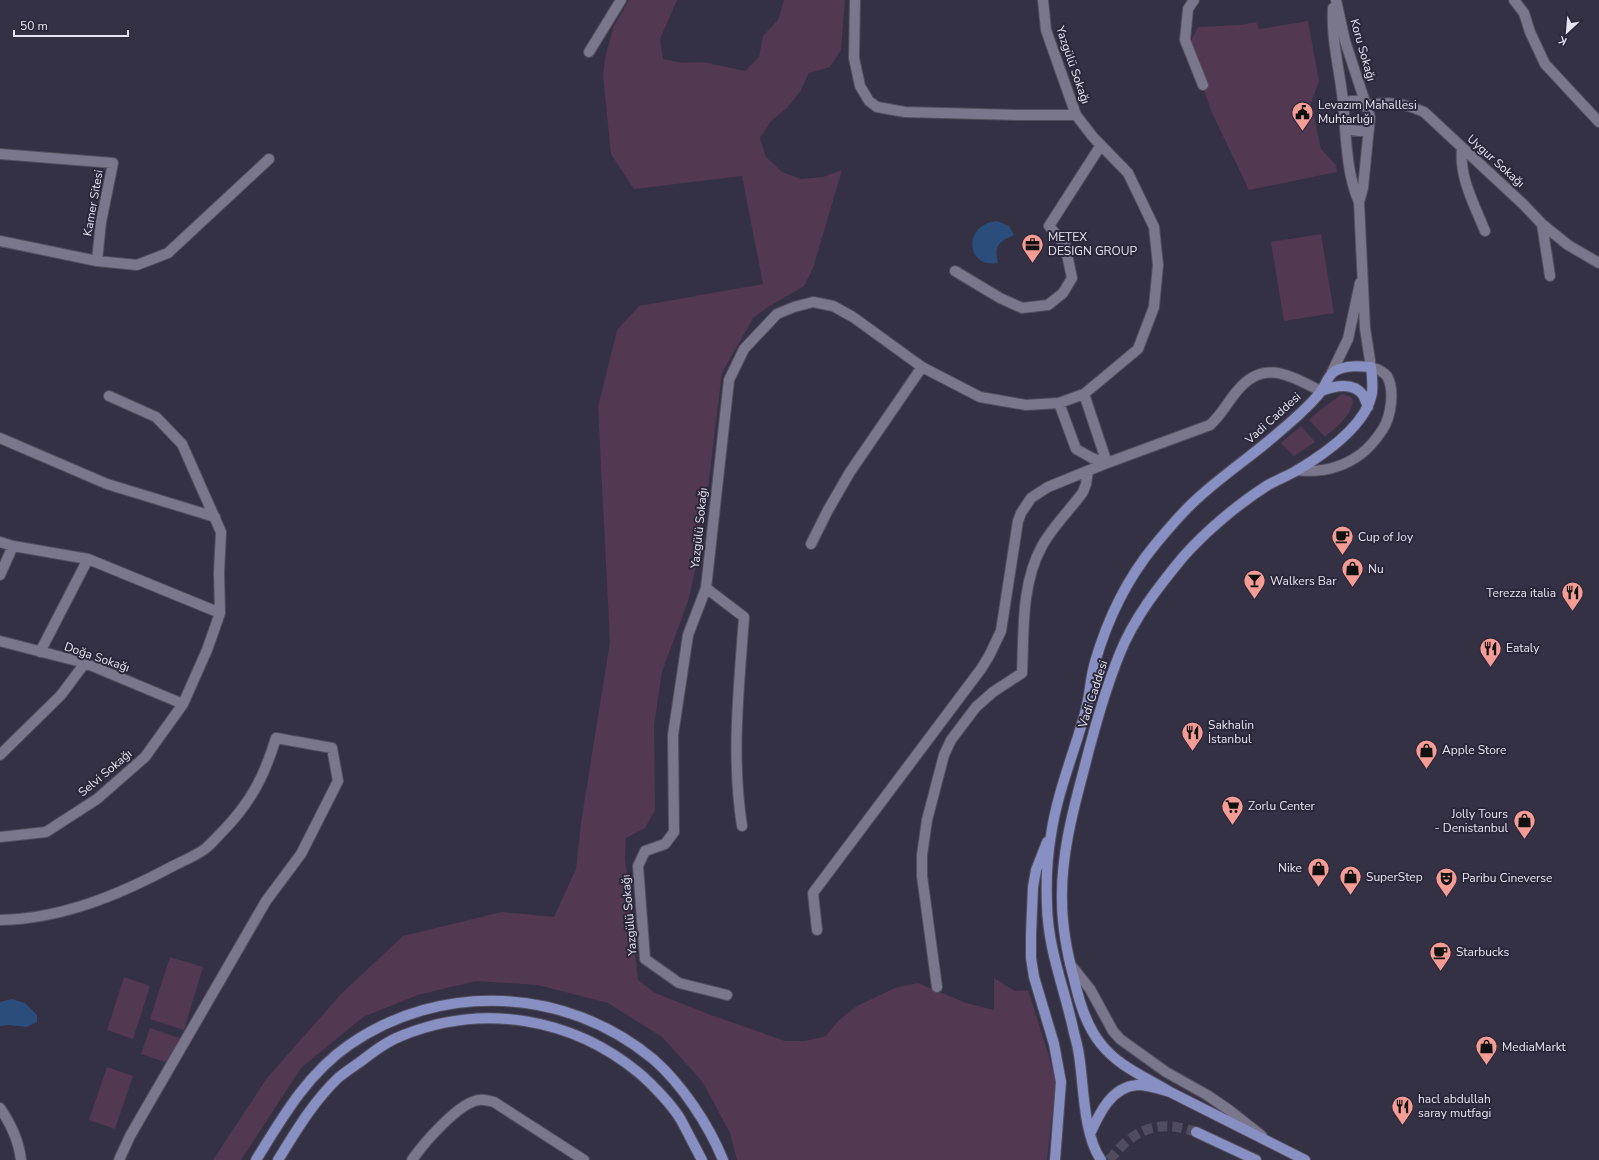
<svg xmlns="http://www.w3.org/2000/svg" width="1599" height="1160" viewBox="0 0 1599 1160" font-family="'Nunito Sans',sans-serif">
	<rect width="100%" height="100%" fill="#353144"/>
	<path fill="#523850" d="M 629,0 L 677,0 L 660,39 L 663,59 L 682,63 L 703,62 L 745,71 L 759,57 L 763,36 L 778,20 L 784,0 L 845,0 L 841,50 L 830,67 L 809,73 L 800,92 L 787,108 L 771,121 L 760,138 L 766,157 L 782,172 L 801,179 L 823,177 L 842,170 L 813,268 L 804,286 L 768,307 L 753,318 L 722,373 L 701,544 L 689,598 L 662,672 L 654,725 L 655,810 L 645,828 L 626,838 L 625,858 L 638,980 L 655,993 L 711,1015 L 785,1041 L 805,1041 L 826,1036 L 839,1020 L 857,1006 L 895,988 L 918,983 L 966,1003 L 994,1010 L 994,978 L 1015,991 L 1028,990 L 1048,1053 L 1056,1083 L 1047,1160 L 737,1160 L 730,1133 L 702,1081 L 662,1037 L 608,1003 L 538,985 L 476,981 L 418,995 L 363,1017 L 301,1068 L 241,1160 L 213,1160 L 267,1078 L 341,994 L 403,936 L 502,912 L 554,917 L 576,869 L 581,823 L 610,642 L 598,407 L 617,330 L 639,306 L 763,284 L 742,176 L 634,189 L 611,154 L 603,75 L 606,54 L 614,26 Z
		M 1308,21 L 1319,81 L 1311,103 L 1321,149 L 1336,165 L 1337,172 L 1249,190 L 1213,115 L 1200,80 L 1190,43 L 1198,27 L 1240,25 L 1256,22 L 1259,29 Z
		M 1321,234 L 1334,313 L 1284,321 L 1271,242 Z
		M 1342,394 L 1349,396 L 1353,400 C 1352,416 1336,427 1325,437 L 1309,420 L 1320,410 Z
		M 1301,426 L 1315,442 L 1294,456 L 1281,443 Z
		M 170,957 L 203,967 L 184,1030 L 150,1019 Z
		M 124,977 L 150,986 L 133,1039 L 107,1030 Z
		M 150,1028 L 179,1038 L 171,1064 L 141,1054 Z
		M 107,1067 L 133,1076 L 115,1129 L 89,1120 Z"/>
	<path fill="#2b4d7b" d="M 997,221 L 1009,226 L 1014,235 C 998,242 994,245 998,263 C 965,269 963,224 997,221 Z
		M 12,999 L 25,1003 L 37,1015 L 37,1022 L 27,1027 L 8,1025 L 0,1026 L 0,1002 Z"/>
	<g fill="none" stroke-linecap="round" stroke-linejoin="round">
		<path stroke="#504c5e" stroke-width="10" stroke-dasharray="10 5" stroke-linecap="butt" d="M 1109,1160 C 1115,1154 1120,1147 1126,1142 C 1149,1123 1170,1123 1196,1132"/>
		<defs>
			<path id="minor" d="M 855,0 L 854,58 L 860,86 L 869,101 L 877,107 L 905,112 L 1020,115 L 1076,115
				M 1194,0 L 1188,9 L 1185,40 L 1203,85
				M 1514,0 L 1524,13 L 1530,32 L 1545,64 L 1599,122
				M 1333,8 C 1331,40 1340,71 1343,102 C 1346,134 1346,173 1359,202
				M 589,52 L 621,0
				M 1343,103 L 1351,101 L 1365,101
				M 1367,105 C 1390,102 1402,102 1424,112 L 1523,204 L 1542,224 L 1568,245 L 1599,263
				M 1346,129 L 1359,131 L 1369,129
				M 1462,148 C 1459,177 1474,204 1485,231
				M 0,154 L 113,163 L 101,222 L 97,261 L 0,241
				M 1542,224 L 1550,276
				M 97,261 L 137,265 L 168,253 L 269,159
				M 955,271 L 1000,298 L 1022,308 L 1048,305 L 1063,293 L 1072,278 L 1065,245 L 1049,226 L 1101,145
				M 1332,372 L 1348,339 L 1360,283
				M 1084,394 L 1107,463
				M 1059,403 L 1076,449 L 1092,458 L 1107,463
				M 0,438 L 107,484 L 215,517
				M 1297,470 C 1320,473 1342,468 1361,454 C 1369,448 1377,438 1383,429 C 1391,416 1395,390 1387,376 C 1383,371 1377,369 1371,367 L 1365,328 L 1359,202 L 1363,188 L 1370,117 L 1345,41 L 1336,0
				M 0,542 L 13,546 L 88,559 L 220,613
				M 811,544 L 828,510 L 850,472 L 922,367
				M 0,575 L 13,546
				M 706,588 L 744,617 C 739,688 731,755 742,826
				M 0,641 L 85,663 L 183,704
				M 40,652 L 88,559
				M 0,755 L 61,695 L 85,663
				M 0,837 L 46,832 L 97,799 L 145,757 L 183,704 L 207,650 L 220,613 L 219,573 L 221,532 L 182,444 L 156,417 L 109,396
				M 0,920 C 61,919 119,895 173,866 C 183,861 195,856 205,849 C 211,844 217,837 222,832 C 251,802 264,777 276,738 L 332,748 L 338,781 L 301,854 L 266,901 L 130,1136 L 119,1160
				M 817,930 L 813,893 L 981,669 L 989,656 L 1001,631 L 1018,521 L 1021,513 L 1031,498 L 1048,487 L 1107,463 L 1210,425 C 1222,414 1227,403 1237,391 C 1264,358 1290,376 1321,391
				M 1070,964 L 1090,989 L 1113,1031 L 1120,1039 L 1166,1072 L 1207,1095 L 1229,1110 L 1262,1136
				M 937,987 L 922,876 L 922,855 L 927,820 L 944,755 L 951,740 L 976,707 L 993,692 L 1022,673 C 1024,631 1021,584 1042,546 C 1053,526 1070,510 1083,492 L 1086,484 L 1088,471
				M 727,995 L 679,983 L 645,959 L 638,866 L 645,851 L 665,844 L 674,832 L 673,735 L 688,635 L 706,588 L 729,380 L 744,349 L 777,314 L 794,307 L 813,302 L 833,306 L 853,317 L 922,367 L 980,397 L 1026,405 L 1059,403 L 1084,394 L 1138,349 L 1154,307 L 1158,265 L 1154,227 L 1128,173 L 1093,137 L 1076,115 L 1046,30 L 1043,0
				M 0,1108 C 11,1124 19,1141 21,1160
				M 412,1160 C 423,1144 459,1102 479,1100 C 483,1099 490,1101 494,1102 L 584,1160"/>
			<path id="major" d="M 1321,391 C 1334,386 1353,381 1363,395 C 1365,398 1366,403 1368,407
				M 1047,842 L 1036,870 L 1033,887 L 1031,935 L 1031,958 L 1034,977 L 1054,1044 L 1061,1082 L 1055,1160
				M 1196,1132 L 1256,1160
				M 1090,1134 C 1099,1114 1111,1087 1137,1085 C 1148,1085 1160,1089 1170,1092 L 1305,1160
				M 256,1160 C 282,1118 307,1074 349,1045 C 441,981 566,987 653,1059 C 681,1083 709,1125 723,1160
				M 278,1160 C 296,1131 313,1102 338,1078 C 345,1072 353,1067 360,1062 C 373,1052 386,1042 401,1036 C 482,1003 571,1017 639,1073 C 652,1084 673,1106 681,1120 C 688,1133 695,1147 702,1160
				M 1101,1160 C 1083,1134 1084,1086 1079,1055 C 1078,1048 1076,1040 1074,1033 C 1065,989 1048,951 1047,905 C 1046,881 1047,858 1051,835 C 1057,793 1074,753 1085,713 C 1090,696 1090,679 1095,662 C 1107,621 1127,579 1154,546 C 1168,529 1182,512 1198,498 C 1223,475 1253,455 1278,433 C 1291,422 1313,403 1322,390 C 1326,384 1328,375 1335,371 C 1346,365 1359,366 1371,367 C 1372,375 1373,384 1372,393 C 1366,426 1323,455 1296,471 C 1287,476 1277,480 1268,485 C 1238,504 1206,531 1183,557 C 1159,586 1134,618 1120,653 C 1104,692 1093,733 1083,773 C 1072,814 1061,857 1062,900 C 1062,927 1067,953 1074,979 C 1079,1001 1086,1026 1101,1044 C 1119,1067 1146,1077 1170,1092"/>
		</defs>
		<use href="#minor" stroke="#514e5d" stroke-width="12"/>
		<use href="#major" stroke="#514e5d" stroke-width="12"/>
		<use href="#minor" stroke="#7a768c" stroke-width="10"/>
		<use href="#major" stroke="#888fc3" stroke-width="10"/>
	</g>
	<defs>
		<symbol id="civic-pin" viewBox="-11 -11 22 30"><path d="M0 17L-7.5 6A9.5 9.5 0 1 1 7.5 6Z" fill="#f59c95" stroke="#2b273a"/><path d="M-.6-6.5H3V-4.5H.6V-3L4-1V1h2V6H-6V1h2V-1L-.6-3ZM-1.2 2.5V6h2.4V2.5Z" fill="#111"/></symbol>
		<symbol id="office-pin" viewBox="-11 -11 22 30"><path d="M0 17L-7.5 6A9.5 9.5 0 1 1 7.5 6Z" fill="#f59c95" stroke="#2b273a"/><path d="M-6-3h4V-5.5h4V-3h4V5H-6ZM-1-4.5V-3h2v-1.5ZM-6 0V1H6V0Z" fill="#111"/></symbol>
		<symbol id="cafe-pin" viewBox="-11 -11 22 30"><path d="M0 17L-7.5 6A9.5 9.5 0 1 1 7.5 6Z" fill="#f59c95" stroke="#2b273a"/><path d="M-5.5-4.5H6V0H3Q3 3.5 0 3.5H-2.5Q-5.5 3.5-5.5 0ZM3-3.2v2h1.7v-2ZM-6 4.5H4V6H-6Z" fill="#111"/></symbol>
		<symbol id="shop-pin" viewBox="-11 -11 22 30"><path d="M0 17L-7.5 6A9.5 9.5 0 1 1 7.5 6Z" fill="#f59c95" stroke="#2b273a"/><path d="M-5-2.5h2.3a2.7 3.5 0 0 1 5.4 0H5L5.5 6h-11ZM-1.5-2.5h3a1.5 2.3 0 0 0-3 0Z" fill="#111"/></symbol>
		<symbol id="bar-pin" viewBox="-11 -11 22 30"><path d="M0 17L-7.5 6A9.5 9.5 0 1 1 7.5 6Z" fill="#f59c95" stroke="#2b273a"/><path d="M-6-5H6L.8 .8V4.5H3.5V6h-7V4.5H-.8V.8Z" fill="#111"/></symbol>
		<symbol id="restaurant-pin" viewBox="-11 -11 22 30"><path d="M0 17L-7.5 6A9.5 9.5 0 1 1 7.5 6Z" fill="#f59c95" stroke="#2b273a"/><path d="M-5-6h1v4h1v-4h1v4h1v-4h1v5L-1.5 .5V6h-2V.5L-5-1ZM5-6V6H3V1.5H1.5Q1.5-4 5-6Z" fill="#111"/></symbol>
		<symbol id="supermarket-pin" viewBox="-11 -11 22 30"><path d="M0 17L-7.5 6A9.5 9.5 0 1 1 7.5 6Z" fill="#f59c95" stroke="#2b273a"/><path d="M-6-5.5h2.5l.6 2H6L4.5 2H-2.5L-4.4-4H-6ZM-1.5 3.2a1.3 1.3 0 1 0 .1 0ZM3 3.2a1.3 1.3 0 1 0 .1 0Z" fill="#111"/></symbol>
		<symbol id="theatre-pin" viewBox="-11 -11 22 30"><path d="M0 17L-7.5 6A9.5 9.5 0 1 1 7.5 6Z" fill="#f59c95" stroke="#2b273a"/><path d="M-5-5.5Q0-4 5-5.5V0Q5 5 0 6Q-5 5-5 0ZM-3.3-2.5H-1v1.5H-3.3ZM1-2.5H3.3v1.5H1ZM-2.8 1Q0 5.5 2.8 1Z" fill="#111"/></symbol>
	</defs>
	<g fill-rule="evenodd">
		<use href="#civic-pin" x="1290" y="100" width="25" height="34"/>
		<use href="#office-pin" x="1020" y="232" width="25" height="34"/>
		<use href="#cafe-pin" x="1330" y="524" width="25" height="34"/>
		<use href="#shop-pin" x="1340" y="556" width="25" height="34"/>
		<use href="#bar-pin" x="1242" y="568" width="25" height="34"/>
		<use href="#restaurant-pin" x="1560" y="580" width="25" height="34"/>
		<use href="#restaurant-pin" x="1478" y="636" width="25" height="34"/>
		<use href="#restaurant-pin" x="1180" y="720" width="25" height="34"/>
		<use href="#shop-pin" x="1414" y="738" width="25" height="34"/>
		<use href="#supermarket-pin" x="1220" y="794" width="25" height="34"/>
		<use href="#shop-pin" x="1512" y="808" width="25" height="34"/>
		<use href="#shop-pin" x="1306" y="856" width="25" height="34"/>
		<use href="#shop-pin" x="1338" y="864" width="25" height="34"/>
		<use href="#theatre-pin" x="1434" y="866" width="25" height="34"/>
		<use href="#cafe-pin" x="1428" y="940" width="25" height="34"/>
		<use href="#shop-pin" x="1474" y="1034" width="25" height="34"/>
		<use href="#restaurant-pin" x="1390" y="1094" width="25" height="34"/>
	</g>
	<g text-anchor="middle" stroke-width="4" stroke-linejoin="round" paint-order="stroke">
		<g font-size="12" fill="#e6e4f0" stroke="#2b273a">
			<text transform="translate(1363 50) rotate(74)" y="4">Koru Sokağı</text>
			<text transform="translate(1073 65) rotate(71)" y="4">Yazgülü Sokağı</text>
			<text transform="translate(1496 161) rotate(42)" y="4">Uygur Sokağı</text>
			<text transform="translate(93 203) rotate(-80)" y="4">Kamer Sitesi</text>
			<text transform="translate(1273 418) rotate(-42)" y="4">Vadi Caddesi</text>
			<text transform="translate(699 528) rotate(-84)" y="4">Yazgülü Sokağı</text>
			<text transform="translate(97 657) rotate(19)" y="4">Doğa Sokağı</text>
			<text transform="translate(1093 694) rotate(-72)" y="4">Vadi Caddesi</text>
			<text transform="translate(105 773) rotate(-40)" y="4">Selvi Sokağı</text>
			<text transform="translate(629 915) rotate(-95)" y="4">Yazgülü Sokağı</text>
		</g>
		<g font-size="12" fill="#e6e4f0" stroke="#2b273a" text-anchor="start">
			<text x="1318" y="109">Levazım Mahallesi<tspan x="1318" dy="14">Muhtarlığı</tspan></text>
			<text x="1048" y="241">METEX<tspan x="1048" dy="14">DESIGN GROUP</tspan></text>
			<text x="1358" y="541">Cup of Joy</text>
			<text x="1368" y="573">Nu</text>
			<text x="1270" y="585">Walkers Bar</text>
			<text x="1556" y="597" text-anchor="end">Terezza italia</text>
			<text x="1506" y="652">Eataly</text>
			<text x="1208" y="729">Sakhalin<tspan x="1208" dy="14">İstanbul</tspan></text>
			<text x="1442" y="754">Apple Store</text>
			<text x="1248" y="810">Zorlu Center</text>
			<text x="1508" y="818" text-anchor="end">Jolly Tours<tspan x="1508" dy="14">- Denistanbul</tspan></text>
			<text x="1302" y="872" text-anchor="end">Nike</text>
			<text x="1366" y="881">SuperStep</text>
			<text x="1462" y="882">Paribu Cineverse</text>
			<text x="1456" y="956">Starbucks</text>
			<text x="1502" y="1051">MediaMarkt</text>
			<text x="1418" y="1103">hacl abdullah<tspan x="1418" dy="14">saray mutfagi</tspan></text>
		</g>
	</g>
	<g transform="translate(1567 32) rotate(206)" stroke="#2b273a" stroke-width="3" paint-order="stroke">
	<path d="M0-3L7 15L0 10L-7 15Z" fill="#e6e4f0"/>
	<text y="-6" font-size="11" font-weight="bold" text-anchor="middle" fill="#e6e4f0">K</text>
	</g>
	<path d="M14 30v6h114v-6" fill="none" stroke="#e6e4f0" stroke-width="2"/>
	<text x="20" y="30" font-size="12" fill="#e6e4f0" stroke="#2b273a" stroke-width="3" paint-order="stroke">50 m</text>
</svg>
